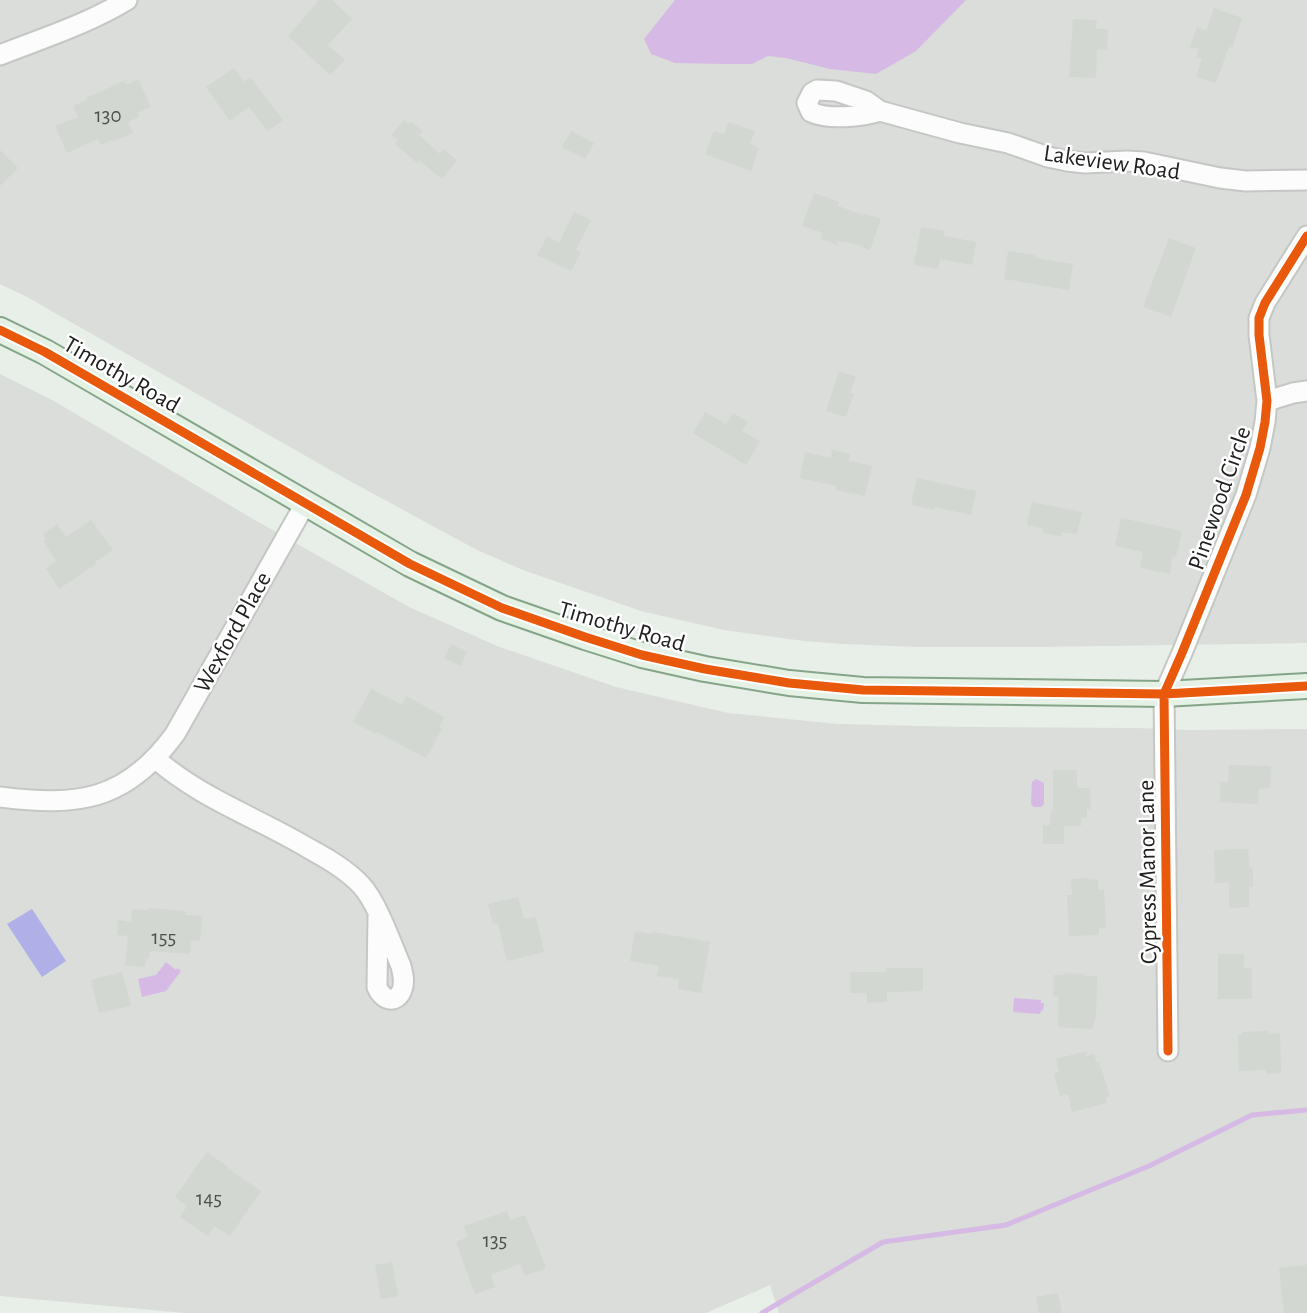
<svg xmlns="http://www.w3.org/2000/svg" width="1307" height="1313" viewBox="0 0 1307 1313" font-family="'Alegreya Sans',sans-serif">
	<rect width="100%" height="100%" fill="#e8eee8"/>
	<path fill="#daddd9" d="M 0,0 L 1307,0 L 1307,643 L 1035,647 L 917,647 L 844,644 L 804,641 L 724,630 L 641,611 L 523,570 L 477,550 L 348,480 L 27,297 L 0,284 Z
		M 0,374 L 54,401 L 253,519 L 409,607 L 497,646 L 616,687 L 728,713 L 838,724 L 962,727 L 1135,728 L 1188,730 L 1307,729 L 1307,1313 L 779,1313 L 770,1285 L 706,1313 L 185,1313 L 0,1296 Z"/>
	<path fill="#b0afe7" d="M 32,909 L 66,961 L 42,977 L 7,924 Z"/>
	<path fill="#d6b9e4" d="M 675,0 L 966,0 L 916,51 L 876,74 L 830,69 L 786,58 L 768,56 L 752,64 L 729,64 L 675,63 L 651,54 L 644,39 Z
		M 1036,779 L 1044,783 L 1044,804 L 1041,807 L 1034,807 L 1031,804 L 1032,782 Z
		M 166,962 L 176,970 L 178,968 L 181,971 L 166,991 L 142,997 L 138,979 L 156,975 Z
		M 1014,998 L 1041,1000 L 1041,1003 L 1044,1003 L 1043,1010 L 1041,1011 L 1040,1014 L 1013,1012 Z"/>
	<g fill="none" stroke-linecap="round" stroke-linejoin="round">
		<path stroke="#d6b9e4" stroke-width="5" d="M 762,1313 L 883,1242 L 1006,1225 L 1149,1166 L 1252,1115 L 1307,1110"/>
	</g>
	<path fill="#d2d7d2" d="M 319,0 L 332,0 L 352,19 L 328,45 L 345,60 L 330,75 L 288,36 Z
		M 1214,8 L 1242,18 L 1232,48 L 1229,46 L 1216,83 L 1196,77 L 1202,59 L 1196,57 L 1199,49 L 1190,47 L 1197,27 L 1206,31 Z
		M 1073,19 L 1097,20 L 1096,29 L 1108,29 L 1107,50 L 1097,49 L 1096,78 L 1069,77 Z
		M 234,68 L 244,82 L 250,77 L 283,120 L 268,131 L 249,107 L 230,121 L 206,87 Z
		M 138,79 L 151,107 L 137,113 L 139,117 L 128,122 L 133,133 L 112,142 L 111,140 L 101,145 L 98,139 L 67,153 L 55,126 L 78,117 L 73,106 L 87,100 L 86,98 L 124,81 L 126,85 Z
		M 404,120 L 409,124 L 411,122 L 423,131 L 419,135 L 440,154 L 443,149 L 457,160 L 442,179 L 419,160 L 417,163 L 395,144 L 398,140 L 391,135 Z
		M 729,122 L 755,131 L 750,144 L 759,148 L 751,171 L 705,154 L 714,131 L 724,134 Z
		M 571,131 L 594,143 L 585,159 L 562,147 Z
		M 0,150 L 18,168 L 0,186 Z
		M 814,193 L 839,202 L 838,206 L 863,215 L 863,213 L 881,219 L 870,250 L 852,243 L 838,241 L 837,245 L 821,239 L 823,233 L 802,226 Z
		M 574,212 L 591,220 L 576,250 L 581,252 L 571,271 L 537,255 L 547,236 L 559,243 Z
		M 921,227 L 945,231 L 944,236 L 976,242 L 972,265 L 940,259 L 938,269 L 914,265 Z
		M 1169,238 L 1196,248 L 1171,317 L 1143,307 Z
		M 1008,251 L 1035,255 L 1035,258 L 1073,264 L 1069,290 L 1004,279 Z
		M 839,371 L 856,377 L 850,393 L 854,394 L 846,417 L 826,411 Z
		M 705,412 L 726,424 L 733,413 L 748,422 L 742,431 L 760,441 L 746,465 L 693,433 Z
		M 832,450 L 850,454 L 849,461 L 872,466 L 865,496 L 836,490 L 836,486 L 800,478 L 805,452 L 831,458 Z
		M 917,478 L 976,491 L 971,515 L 935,507 L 934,510 L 911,505 Z
		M 1032,502 L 1082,512 L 1077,534 L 1061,532 L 1061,536 L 1043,533 L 1043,528 L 1027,525 Z
		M 1121,518 L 1182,531 L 1176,557 L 1173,556 L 1170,574 L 1140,568 L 1143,552 L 1115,546 Z
		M 91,520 L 113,550 L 95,562 L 96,564 L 59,589 L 46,568 L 56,561 L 43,541 L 46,539 L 43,534 L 57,524 L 66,537 Z
		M 451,644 L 467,652 L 460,666 L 444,658 Z
		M 371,689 L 402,705 L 406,696 L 444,717 L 439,727 L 442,729 L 426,758 L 377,732 L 376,734 L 353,722 Z
		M 1229,765 L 1271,766 L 1270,788 L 1259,789 L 1258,804 L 1220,802 L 1220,782 L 1228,782 Z
		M 1053,770 L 1077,770 L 1077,788 L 1090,788 L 1091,809 L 1087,809 L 1087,818 L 1081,818 L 1081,826 L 1064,826 L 1064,844 L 1043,844 L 1043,825 L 1050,825 L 1051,809 L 1053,810 Z
		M 1248,849 L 1250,868 L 1253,868 L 1253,887 L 1249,887 L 1249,907 L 1229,908 L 1229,882 L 1215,883 L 1214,850 Z
		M 1089,878 L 1089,880 L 1098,879 L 1098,890 L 1104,890 L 1106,928 L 1099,928 L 1099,935 L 1069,936 L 1067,895 L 1072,895 L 1071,879 Z
		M 518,897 L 524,919 L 536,917 L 544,952 L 507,961 L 498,923 L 493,924 L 488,904 Z
		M 149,908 L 185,911 L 185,915 L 202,916 L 200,941 L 191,940 L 190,954 L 150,951 L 149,959 L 146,959 L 145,967 L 125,965 L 128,936 L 117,935 L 118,920 L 131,922 L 132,909 L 149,910 Z
		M 635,931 L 653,934 L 653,932 L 710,942 L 701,993 L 678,989 L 679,979 L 657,976 L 659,966 L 630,961 Z
		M 1218,954 L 1244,954 L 1244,968 L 1252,968 L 1252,999 L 1218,999 Z
		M 886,968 L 923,968 L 923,991 L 887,992 L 887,1002 L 867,1003 L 867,993 L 851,993 L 850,972 L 886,972 Z
		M 122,972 L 131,1006 L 99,1013 L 91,980 Z
		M 1065,973 L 1085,974 L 1085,976 L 1097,976 L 1096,1016 L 1092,1029 L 1058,1027 L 1059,997 L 1053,996 L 1054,975 L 1065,975 Z
		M 1269,1031 L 1269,1034 L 1280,1033 L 1281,1073 L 1266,1074 L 1266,1070 L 1239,1071 L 1238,1035 L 1242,1035 L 1242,1032 Z
		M 1087,1051 L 1085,1056 L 1094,1054 L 1097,1063 L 1099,1062 L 1110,1096 L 1105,1098 L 1107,1103 L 1072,1112 L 1068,1094 L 1060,1096 L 1054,1074 L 1059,1072 L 1056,1059 Z
		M 207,1152 L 228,1167 L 227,1168 L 261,1191 L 230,1236 L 214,1226 L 208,1236 L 180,1217 L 187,1206 L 175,1197 Z
		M 507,1211 L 510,1220 L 525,1215 L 546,1268 L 525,1276 L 520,1264 L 491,1275 L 495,1287 L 475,1294 L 456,1242 L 468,1237 L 464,1226 Z
		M 392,1262 L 398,1296 L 381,1299 L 375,1265 Z
		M 1307,1265 L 1307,1313 L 1284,1313 L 1279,1268 Z
		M 1058,1293 L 1062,1313 L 1039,1313 L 1036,1297 Z"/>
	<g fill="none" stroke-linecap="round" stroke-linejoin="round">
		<defs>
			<path id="minor" d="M 0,55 C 43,38 88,24 127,0
				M 880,111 C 862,117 828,120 811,112 L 807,103 L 812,93 L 817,90 L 836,91 L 866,101 L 880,111 L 960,133 L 1008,143 L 1048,157 L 1067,161 L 1085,163 L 1127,161 L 1144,162 L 1220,178 L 1246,181 L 1307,180
				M 1267,401 L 1293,393 L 1307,391
				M 156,759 C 200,798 258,818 308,848 C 326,858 346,869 361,885 C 377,902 391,943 401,966 C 403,974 405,982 402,990 C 396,1005 382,1000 377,987 L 378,916
				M 0,797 C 78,807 126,801 175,734 L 305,504
				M 1168,1051 L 1164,694 L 1182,653 L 1246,495 L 1260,448 L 1265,422 L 1267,401 L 1259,335 L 1259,318 L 1265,303 L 1307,236"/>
			<path id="major" d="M 0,330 L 45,352 L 410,564 L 502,608 L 585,637 L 642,655 L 705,669 L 789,683 L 863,690 L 1164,694 L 1307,686"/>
		</defs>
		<use href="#minor" stroke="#c4c7c4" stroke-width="23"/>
		<use href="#major" stroke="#84a588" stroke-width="28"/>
		<use href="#minor" stroke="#fcfcfc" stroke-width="19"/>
		<use href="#major" stroke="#e5f1e5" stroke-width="24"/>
		<defs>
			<path id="cycleway" d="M 0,330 L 45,352 L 410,564 L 502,608 L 585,637 L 642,655 L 705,669 L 789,683 L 863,690 L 1164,694 L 1307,686
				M 1168,1051 L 1164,694 L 1182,653 L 1246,495 L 1260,448 L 1265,422 L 1267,401 L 1259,335 L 1259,318 L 1265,303 L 1307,236"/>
		</defs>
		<use href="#cycleway" stroke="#fff" stroke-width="13"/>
		<use href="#cycleway" stroke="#e8590c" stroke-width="9"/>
	</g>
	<g text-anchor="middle" stroke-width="5" stroke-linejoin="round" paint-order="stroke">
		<g font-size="21" fill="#4e504e">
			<text x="108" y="122">130</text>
			<text x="164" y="944">155</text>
			<text x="209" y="1205">145</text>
			<text x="495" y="1247">135</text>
		</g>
		<g font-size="24" fill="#202020" stroke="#fff">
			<text transform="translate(1112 162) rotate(8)" y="8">Lakeview Road</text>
			<text transform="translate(122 374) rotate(30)" y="8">Timothy Road</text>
			<text transform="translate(1219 498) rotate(-71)" y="8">Pinewood Circle</text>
			<text transform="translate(622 626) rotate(16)" y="8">Timothy Road</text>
			<text transform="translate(232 632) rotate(-61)" y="8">Wexford Place</text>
			<text transform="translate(1147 872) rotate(-91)" y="8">Cypress Manor Lane</text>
		</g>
	</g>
</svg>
